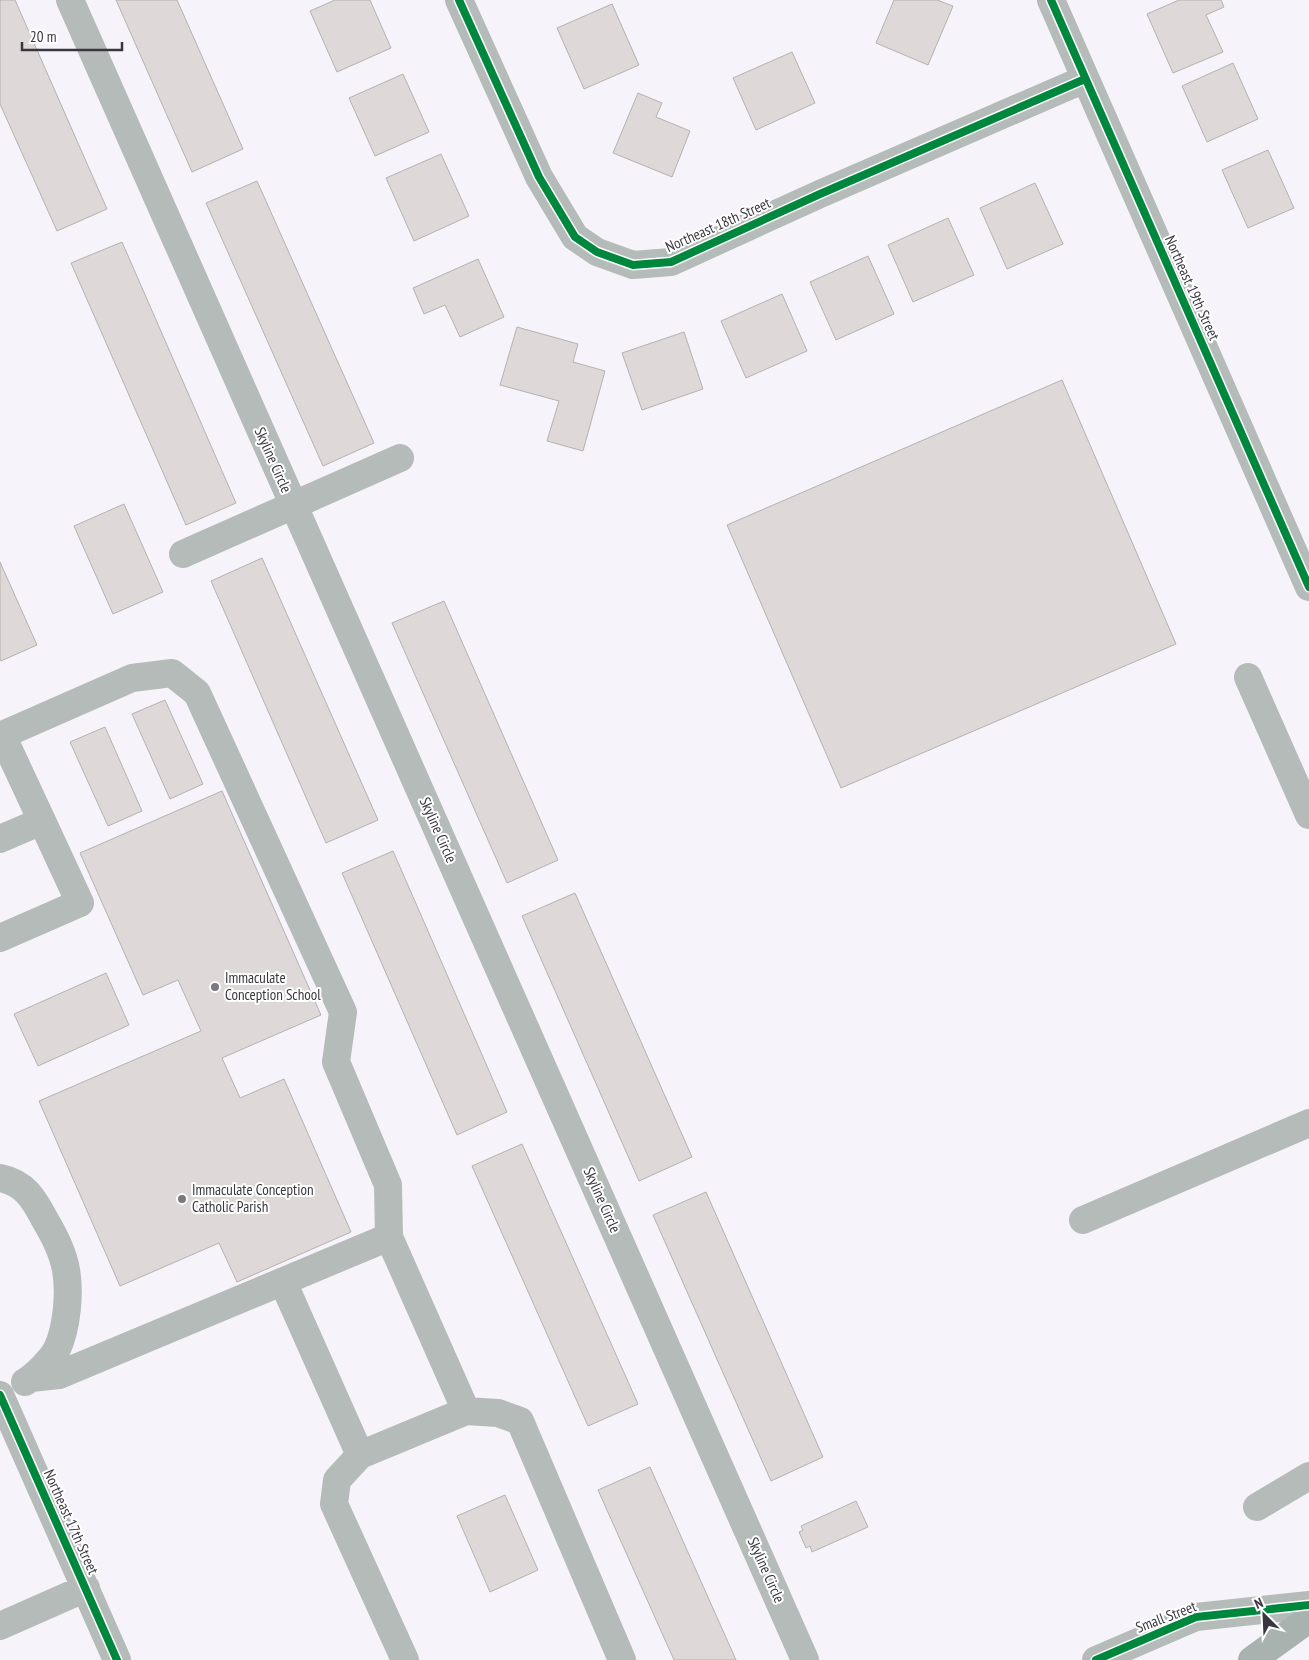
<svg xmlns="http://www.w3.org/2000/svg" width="1309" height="1660" viewBox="0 0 1309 1660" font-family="'PT Sans Narrow',sans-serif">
	<rect width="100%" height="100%" fill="#f6f4fa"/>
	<path fill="#ded8d8" stroke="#b6b1b1" d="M 0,0 L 15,0 L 107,209 L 57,231 L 0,104 Z
		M 116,0 L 177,0 L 243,149 L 192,172 Z
		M 335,0 L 370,0 L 391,48 L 337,72 L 310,11 Z
		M 894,0 L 937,0 L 953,6 L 928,65 L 876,43 Z
		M 1179,0 L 1221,0 L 1224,7 L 1206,15 L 1223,52 L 1173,73 L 1147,14 Z
		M 612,4 L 639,65 L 584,89 L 557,28 Z
		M 792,52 L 815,103 L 756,130 L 733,78 Z
		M 1233,63 L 1258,119 L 1207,142 L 1182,86 Z
		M 403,74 L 429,132 L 375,156 L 349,98 Z
		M 638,93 L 662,103 L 656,117 L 690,131 L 672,177 L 613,153 Z
		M 1268,150 L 1294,208 L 1248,228 L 1222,170 Z
		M 441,154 L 469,216 L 414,241 L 386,178 Z
		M 257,181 L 374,443 L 323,466 L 206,203 Z
		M 1035,183 L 1063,244 L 1007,269 L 980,208 Z
		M 948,218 L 974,275 L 913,302 L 888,245 Z
		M 122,242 L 236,503 L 186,525 L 71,263 Z
		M 868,256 L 894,314 L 836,340 L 810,282 Z
		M 478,259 L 504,317 L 460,337 L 445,305 L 424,314 L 413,288 Z
		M 782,294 L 807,351 L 746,378 L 721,321 Z
		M 517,327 L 578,344 L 573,362 L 605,371 L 583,451 L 547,441 L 559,401 L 500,385 Z
		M 684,332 L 703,389 L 642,410 L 622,353 Z
		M 1062,380 L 1176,644 L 841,788 L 727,525 Z
		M 124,504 L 163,592 L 113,614 L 74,526 Z
		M 262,558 L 378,820 L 326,843 L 211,581 Z
		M 0,562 L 37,645 L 1,661 L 0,658 Z
		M 444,601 L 558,860 L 507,883 L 392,623 Z
		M 165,700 L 203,784 L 170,799 L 132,714 Z
		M 105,727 L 142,811 L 108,826 L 70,742 Z
		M 222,791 L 321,1015 L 222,1058 L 240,1098 L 284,1079 L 351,1232 L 237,1282 L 219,1243 L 120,1286 L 39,1101 L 201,1031 L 178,980 L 143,995 L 80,853 Z
		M 393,851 L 507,1112 L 457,1135 L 342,873 Z
		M 575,893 L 692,1157 L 639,1181 L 522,916 Z
		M 106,973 L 129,1025 L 38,1066 L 14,1014 Z
		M 522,1144 L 638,1404 L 588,1426 L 472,1166 Z
		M 706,1192 L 823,1457 L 771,1481 L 653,1215 Z
		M 650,1467 L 736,1660 L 674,1660 L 598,1490 Z
		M 505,1495 L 538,1570 L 490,1592 L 457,1516 Z
		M 856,1501 L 868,1527 L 812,1552 L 810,1546 L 806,1548 L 799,1532 L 803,1530 L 801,1526 Z"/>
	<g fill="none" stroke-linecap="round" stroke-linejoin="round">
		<path stroke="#b4bbb8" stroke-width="28" d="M 70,0 L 805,1660
			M 459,0 L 539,177 L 575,237 L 597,252 L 633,265 L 671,262 L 820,194 L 1085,79
			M 1051,0 L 1309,587
			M 183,554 L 400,458
			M 1248,677 L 1309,815
			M 2,735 L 42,821
			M 0,736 L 132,678 L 172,673 L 197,693 L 343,1012 L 336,1062 L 388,1185 L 389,1237
			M 0,839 L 42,821 L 80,903 L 0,938
			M 0,1178 C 25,1183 34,1199 45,1220 C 54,1235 63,1252 66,1270 C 70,1292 67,1328 57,1349 C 53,1358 34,1377 25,1382
			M 1083,1220 L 1309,1123
			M 283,1282 L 360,1455
			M 31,1378 L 59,1375 L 389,1237 L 466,1411
			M 0,1395 L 117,1660
			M 1257,1507 L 1309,1476
			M 0,1626 L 86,1588
			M 405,1660 L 334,1504 L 337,1480 L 360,1455 L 466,1411 L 498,1413 L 520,1421 L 622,1660
			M 1096,1660 L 1196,1617 L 1309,1605"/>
		<path stroke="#a8b2ae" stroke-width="28" d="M 1252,1660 L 1309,1619"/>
		<defs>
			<path id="cycleway" d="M 459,0 L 539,177 L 575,237 L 597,252 L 633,265 L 671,262 L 820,194 L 1085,79
				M 1051,0 L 1309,587
				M 0,1395 L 117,1660
				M 1096,1660 L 1196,1617 L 1309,1605"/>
		</defs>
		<use href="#cycleway" stroke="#fff" stroke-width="11"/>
		<use href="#cycleway" stroke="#00873e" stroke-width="8"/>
	</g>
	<g fill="#7b7880" stroke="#fff" stroke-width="2">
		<circle cx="215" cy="987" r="5"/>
		<circle cx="182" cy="1199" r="5"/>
	</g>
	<g text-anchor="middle" stroke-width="4" stroke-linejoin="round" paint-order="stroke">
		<g font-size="15" fill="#39363f" stroke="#fff">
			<text transform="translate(718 225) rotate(-24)" y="5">Northeast 18th Street</text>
			<text transform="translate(1192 288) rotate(66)" y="5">Northeast 19th Street</text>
			<text transform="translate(273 460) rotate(66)" y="5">Skyline Circle</text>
			<text transform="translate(438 830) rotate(66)" y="5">Skyline Circle</text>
			<text transform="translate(602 1200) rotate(66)" y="5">Skyline Circle</text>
			<text transform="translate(71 1522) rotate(66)" y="5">Northeast 17th Street</text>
			<text transform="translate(766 1570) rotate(66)" y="5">Skyline Circle</text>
			<text transform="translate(1166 1617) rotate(-21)" y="5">Small Street</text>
		</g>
		<g font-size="15" fill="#39363f" stroke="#fff" text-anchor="start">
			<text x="225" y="983">Immaculate<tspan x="225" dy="17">Conception School</tspan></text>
			<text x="192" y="1195">Immaculate Conception<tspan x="192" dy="17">Catholic Parish</tspan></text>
		</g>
	</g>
	<g transform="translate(1264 1615) rotate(336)" stroke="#ffffff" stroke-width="4" paint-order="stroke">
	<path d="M0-4L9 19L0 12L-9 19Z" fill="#39363f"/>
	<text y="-8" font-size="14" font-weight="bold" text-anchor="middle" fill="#39363f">N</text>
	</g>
	<path d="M22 42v8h100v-8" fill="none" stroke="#39363f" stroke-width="2.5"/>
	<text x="30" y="42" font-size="15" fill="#39363f" stroke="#ffffff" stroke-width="4" paint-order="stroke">20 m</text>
</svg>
